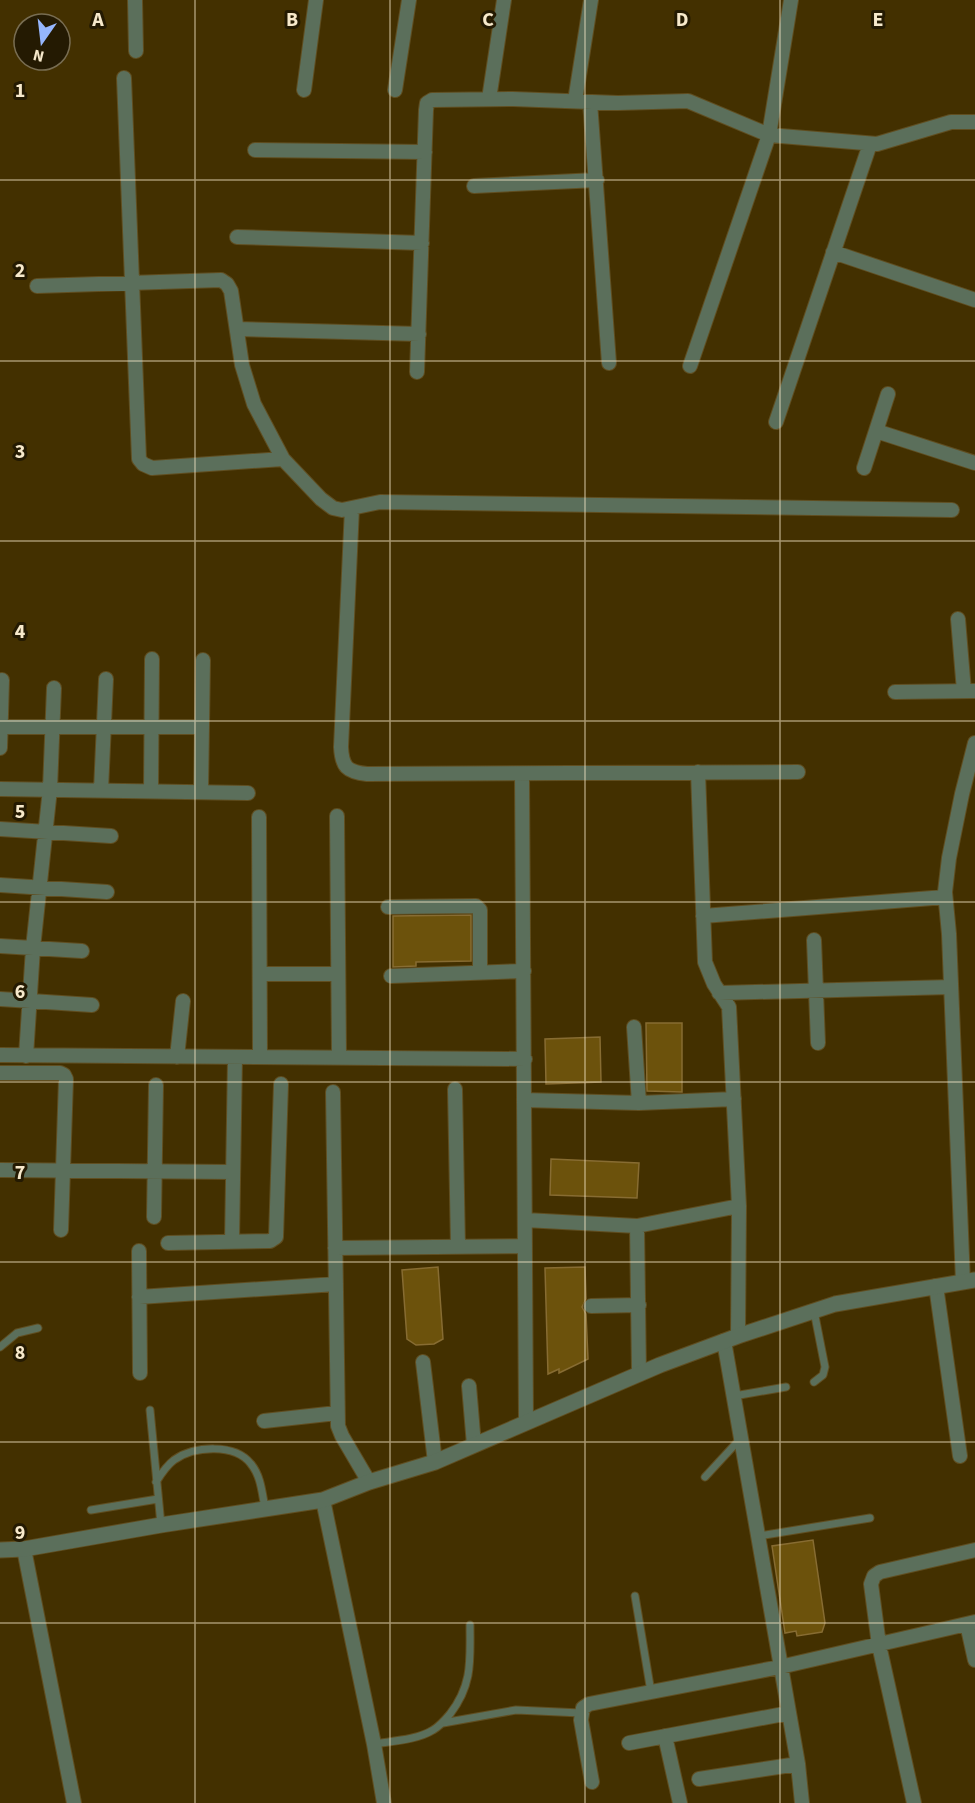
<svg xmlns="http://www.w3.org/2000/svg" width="975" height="1803" viewBox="0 0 975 1803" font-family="'Source Sans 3',sans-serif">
	<rect width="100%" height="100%" fill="#433000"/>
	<path fill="#6c520c" stroke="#876c32" stroke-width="1.5" d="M 471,915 L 471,961 L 416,962 L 416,966 L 393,967 L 393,916 Z
		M 646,1023 L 682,1023 L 682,1092 L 647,1091 Z
		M 600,1037 L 601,1082 L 546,1084 L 545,1039 Z
		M 551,1159 L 639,1163 L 637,1198 L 550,1195 Z
		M 438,1267 L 443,1339 L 434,1344 L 416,1345 L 407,1339 L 402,1270 Z
		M 585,1267 L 586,1299 L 582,1307 L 586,1314 L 588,1359 L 559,1373 L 559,1369 L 548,1374 L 545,1268 Z
		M 813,1540 L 825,1623 L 822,1632 L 797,1636 L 796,1631 L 785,1633 L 772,1546 Z"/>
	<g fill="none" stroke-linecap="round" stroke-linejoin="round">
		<defs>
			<path id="service" d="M 0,1347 L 17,1333 L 38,1328
				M 814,1382 L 823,1375 L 825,1367 L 814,1311
				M 734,1396 L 786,1387
				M 150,1410 L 161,1525
				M 705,1477 L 741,1438
				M 156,1482 C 161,1474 166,1466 174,1460 C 194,1446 235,1443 251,1464 C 261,1476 262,1493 265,1508
				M 91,1510 L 158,1499
				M 759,1536 L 870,1518
				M 635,1596 L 651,1692
				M 443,1723 L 516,1710 L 581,1713
				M 374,1744 C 392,1741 417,1740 433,1730 C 440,1726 445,1720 450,1714 C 473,1684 470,1660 470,1625"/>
			<path id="minor" d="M 135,0 L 136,51
				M 124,78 L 139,459 L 143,464 L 152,468 L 283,459
				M 304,90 L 316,0
				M 395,90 L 409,0
				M 489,99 L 504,0
				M 575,101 L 591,0
				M 590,102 L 609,363
				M 255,150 L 425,152
				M 474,186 L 597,180
				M 237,237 L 422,243
				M 833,252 L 975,300
				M 37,286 L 221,280 L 227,284 L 231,291 L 242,365 L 254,404 L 283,459 L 321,499 L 333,508 L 342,510 L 380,502 L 952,510
				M 237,329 L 419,334
				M 690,366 L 769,135 L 791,0
				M 417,372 L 426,110 L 427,103 L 432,100 L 513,99 L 618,103 L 688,101 L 769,135 L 877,144 L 951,122 L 975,122
				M 776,422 L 870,144
				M 876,431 L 975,463
				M 864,468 L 888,394
				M 352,508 L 341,747 C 342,767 347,772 367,774 L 798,772
				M 958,619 L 964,691
				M 895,692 L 975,691
				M 0,727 L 202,727
				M 0,748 L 2,680
				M 698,772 L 705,962 L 714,984 L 729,1007 L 739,1206 L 738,1336
				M 522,774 L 526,1422
				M 0,789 L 248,793
				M 101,790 L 106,679
				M 151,791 L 152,659
				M 201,792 L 203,660
				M 337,816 L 339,1058
				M 259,817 L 260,1057
				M 0,829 L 111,836
				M 0,885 L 107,892
				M 388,907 L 476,906 L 480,910 L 480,973
				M 703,916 L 945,897
				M 814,940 L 818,1043
				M 0,946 L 82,951
				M 260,974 L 338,974
				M 391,976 L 524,971
				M 719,993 L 951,987
				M 0,999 L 92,1005
				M 634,1027 L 639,1103
				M 0,1055 L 525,1059
				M 26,1056 L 33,948 L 50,789 L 54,688
				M 177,1057 L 183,1001
				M 0,1073 L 60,1073 L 64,1075 L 66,1079 L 61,1230
				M 455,1089 L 458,1247
				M 333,1092 L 338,1426 L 342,1436 L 369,1482
				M 524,1100 L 639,1103 L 734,1099
				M 0,1170 L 233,1172
				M 154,1217 L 156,1085
				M 525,1220 L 637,1226 L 739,1206
				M 637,1226 L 639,1374
				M 232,1242 L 235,1057
				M 168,1243 L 270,1241 L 276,1237 L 281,1084
				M 335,1248 L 525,1246
				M 139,1251 L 140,1373
				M 963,1282 L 949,934 L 945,892 L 949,858 L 962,794 L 975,743
				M 936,1286 L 960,1456
				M 139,1297 L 336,1284
				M 591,1306 L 639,1305
				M 724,1341 L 798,1764 L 802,1803
				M 423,1362 L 435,1462
				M 469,1386 L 474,1445
				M 264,1421 L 337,1413
				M 323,1500 L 374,1744 L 384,1803
				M 24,1549 L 74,1803
				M 967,1624 L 975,1660
				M 665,1736 L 680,1803
				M 629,1743 L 789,1713
				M 699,1779 L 798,1764
				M 592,1782 L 581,1720 L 583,1708 L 589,1704 L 780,1667 L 975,1622
				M 914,1803 L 879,1645 L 871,1584 L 874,1576 L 880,1572 L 975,1550"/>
			<path id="tertiary" d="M 0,1550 L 24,1549 L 161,1525 L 323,1500 L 369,1482 L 435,1462 L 660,1365 L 738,1336 L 835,1304 L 975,1280"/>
		</defs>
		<use href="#service" stroke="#604e20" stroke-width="9"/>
		<use href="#minor" stroke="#604e20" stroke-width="16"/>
		<use href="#tertiary" stroke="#604e20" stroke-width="17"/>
		<use href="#service" stroke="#5b6f5b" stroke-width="7"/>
		<use href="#minor" stroke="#5b6f5b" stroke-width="14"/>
		<use href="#tertiary" stroke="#5b6f5b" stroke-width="15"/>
	</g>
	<path fill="none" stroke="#f7e9cb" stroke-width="1.5" stroke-opacity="0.55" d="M 195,0 L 195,1803M 390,0 L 390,1803M 585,0 L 585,1803M 780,0 L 780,1803M 0,180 L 975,180M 0,361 L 975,361M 0,541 L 975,541M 0,721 L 975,721M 0,902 L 975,902M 0,1082 L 975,1082M 0,1262 L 975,1262M 0,1442 L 975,1442M 0,1623 L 975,1623"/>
	<g font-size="20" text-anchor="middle" font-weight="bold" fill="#f7e9cb" stroke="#241a02" stroke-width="6" stroke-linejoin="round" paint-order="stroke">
		<text x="98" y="26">A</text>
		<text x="292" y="26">B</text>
		<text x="488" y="26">C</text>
		<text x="682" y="26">D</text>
		<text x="878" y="26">E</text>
		<text x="20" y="97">1</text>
		<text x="20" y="277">2</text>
		<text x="20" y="458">3</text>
		<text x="20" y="638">4</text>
		<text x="20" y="818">5</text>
		<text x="20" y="998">6</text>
		<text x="20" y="1179">7</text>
		<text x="20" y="1359">8</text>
		<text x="20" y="1539">9</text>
	</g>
	<g transform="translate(42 42) rotate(194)"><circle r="28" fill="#241a02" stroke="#786d52" stroke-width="1.5"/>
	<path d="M0-4.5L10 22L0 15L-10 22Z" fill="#96b6fd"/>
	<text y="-9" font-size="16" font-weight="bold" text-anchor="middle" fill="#f7e9cb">N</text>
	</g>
</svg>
